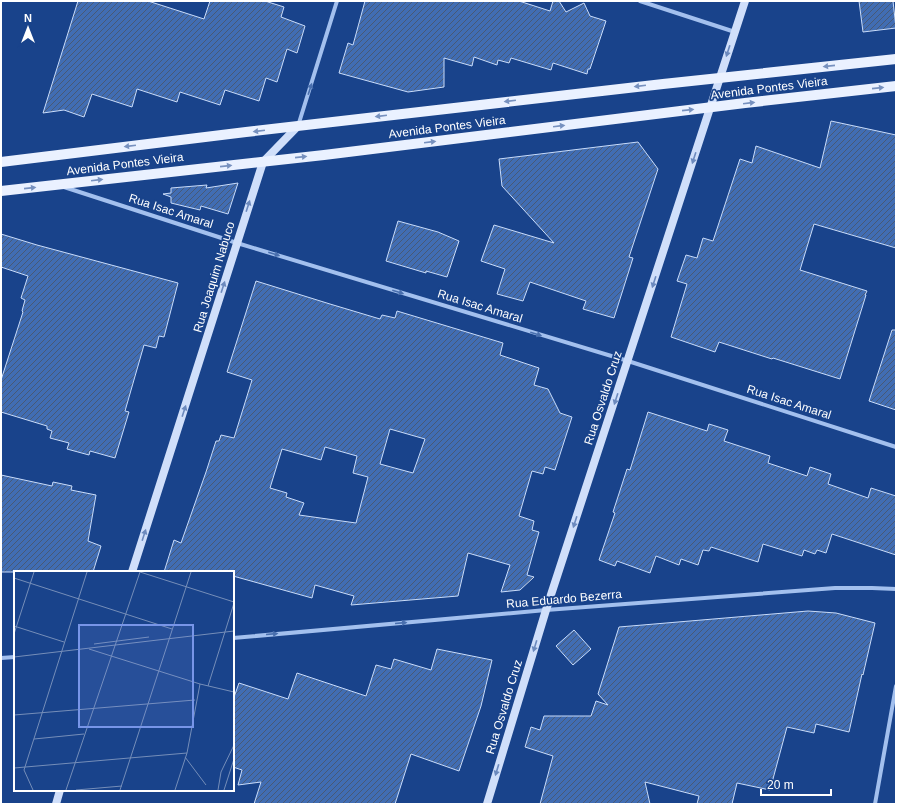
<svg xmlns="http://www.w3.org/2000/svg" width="897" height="805" viewBox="0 0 897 805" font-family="Helvetica,sans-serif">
	<defs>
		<pattern id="building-hatch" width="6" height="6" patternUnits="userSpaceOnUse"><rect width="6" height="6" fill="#416db3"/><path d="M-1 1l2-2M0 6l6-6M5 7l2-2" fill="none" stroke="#485975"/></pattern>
	</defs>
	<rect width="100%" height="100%" fill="#19438b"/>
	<path fill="url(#building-hatch)" stroke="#c9dcfa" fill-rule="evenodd" d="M 78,1 L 148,1 L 204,19 L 210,1 L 265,1 L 284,7 L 281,17 L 305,26 L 297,53 L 287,49 L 277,82 L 266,78 L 259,101 L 225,90 L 220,105 L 180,92 L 177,102 L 137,89 L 132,107 L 92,94 L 84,117 L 64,110 L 43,113 Z
		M 365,1 L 519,1 L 550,11 L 553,1 L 559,1 L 566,12 L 584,3 L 590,16 L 606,21 L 590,69 L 588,69 L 587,74 L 553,63 L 551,70 L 511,58 L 509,63 L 498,60 L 497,65 L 474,57 L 472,66 L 444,58 L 444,87 L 408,92 L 339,73 L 348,43 L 353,45 Z
		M 859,1 L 893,1 L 896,28 L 863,32 Z
		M 831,121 L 896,135 L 896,248 L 814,224 L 800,270 L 867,291 L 865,295 L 866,295 L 840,379 L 773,358 L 772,359 L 719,342 L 715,352 L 671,337 L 687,284 L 677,281 L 686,255 L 697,258 L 703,238 L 713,241 L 740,159 L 752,163 L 756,146 L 820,168 Z
		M 638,142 L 658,169 L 629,257 L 633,258 L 614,318 L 583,309 L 586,301 L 530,282 L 523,301 L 497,294 L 505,269 L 481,261 L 494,225 L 554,243 L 502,186 L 499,159 Z
		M 238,183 L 228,214 L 201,206 L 200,210 L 171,203 L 171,197 L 163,194 L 171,193 L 171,188 L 207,185 L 206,188 Z
		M 398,221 L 438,232 L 459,241 L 447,277 L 426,271 L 426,273 L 386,261 Z
		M 1,234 L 37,245 L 178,283 L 164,337 L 159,336 L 156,348 L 144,345 L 125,411 L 129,412 L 115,458 L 90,451 L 89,455 L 67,449 L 69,443 L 50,438 L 52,431 L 47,429 L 47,426 L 1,412 L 1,380 L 23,312 L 22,311 L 25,300 L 21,298 L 28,276 L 1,267 Z
		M 256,281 L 330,304 L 380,319 L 382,315 L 395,318 L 397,311 L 503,343 L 500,355 L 539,368 L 534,385 L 548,389 L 560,413 L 572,417 L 555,470 L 545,467 L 543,474 L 532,471 L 519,516 L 534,521 L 532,530 L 539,532 L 527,575 L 534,577 L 520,590 L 501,592 L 510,565 L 468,553 L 458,596 L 351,605 L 354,596 L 315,585 L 312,598 L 233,576 L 233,572 L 164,572 L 174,540 L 181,543 L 206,472 L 216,441 L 219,441 L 221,435 L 234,438 L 252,380 L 227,372 ZM 390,429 L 425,439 L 413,473 L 380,464 ZM 325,447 L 357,456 L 353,473 L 368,477 L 356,523 L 299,515 L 304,503 L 286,497 L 287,493 L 270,488 L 282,449 L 321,460 Z
		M 892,330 L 896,330 L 896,410 L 869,401 Z
		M 648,412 L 707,431 L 709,424 L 728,430 L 724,441 L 770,456 L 768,463 L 807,476 L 810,467 L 831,474 L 828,484 L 868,498 L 871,488 L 896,496 L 896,555 L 832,534 L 826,553 L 817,550 L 815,554 L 804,550 L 802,556 L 763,544 L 758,562 L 711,547 L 709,551 L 703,550 L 698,565 L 681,559 L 679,565 L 656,556 L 650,573 L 617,561 L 615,566 L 599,560 L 615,513 L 613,512 L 627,469 L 630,470 Z
		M 1,475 L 52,486 L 53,482 L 72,486 L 71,490 L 96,495 L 88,541 L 101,546 L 93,572 L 1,572 Z
		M 808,611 L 836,613 L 875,623 L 863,675 L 862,674 L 849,732 L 816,724 L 814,733 L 787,727 L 770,790 L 737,783 L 732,804 L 697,804 L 699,796 L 645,782 L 650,804 L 540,804 L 553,756 L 525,747 L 531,727 L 540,730 L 544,716 L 591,716 L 596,701 L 608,705 L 598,694 L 619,627 Z
		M 574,630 L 591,649 L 573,665 L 556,646 Z
		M 437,649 L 492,660 L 481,706 L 459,771 L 411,754 L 395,804 L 254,804 L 261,782 L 238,785 L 242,770 L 233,767 L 233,700 L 239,683 L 288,699 L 297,673 L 366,696 L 376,665 L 391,669 L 394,659 L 431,670 Z"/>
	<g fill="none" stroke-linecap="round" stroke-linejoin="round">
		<path stroke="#a3c0ee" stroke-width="4" d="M 640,1 L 735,32
			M 298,126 L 337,1
			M 64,187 L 237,243 L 628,361 L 896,447
			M 233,638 L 546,610 L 835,588 L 872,588 L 896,589
			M 1,658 L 15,657
			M 875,804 L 896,686"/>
		<path stroke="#d0dffa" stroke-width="8" d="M 132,572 L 263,162 L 298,126
			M 56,804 L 60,790
			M 487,804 L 546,610 L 745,1"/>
		<path stroke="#eaf1ff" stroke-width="10" d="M 1,162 L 246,132 L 663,84 L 896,59
			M 1,191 L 324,155 L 745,103 L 896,86"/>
	</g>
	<defs><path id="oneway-solid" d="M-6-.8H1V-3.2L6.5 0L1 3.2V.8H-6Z"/></defs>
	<g fill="#6b89bd">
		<use href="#oneway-solid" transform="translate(728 51) rotate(108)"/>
		<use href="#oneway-solid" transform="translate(694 158) rotate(108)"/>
		<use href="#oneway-solid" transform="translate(248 206) rotate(-72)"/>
		<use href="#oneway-solid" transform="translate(654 282) rotate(108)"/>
		<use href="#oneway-solid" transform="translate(223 287) rotate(-72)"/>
		<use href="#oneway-solid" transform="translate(616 399) rotate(108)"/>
		<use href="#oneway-solid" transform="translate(184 411) rotate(-72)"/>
		<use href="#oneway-solid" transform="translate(575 522) rotate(108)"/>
		<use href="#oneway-solid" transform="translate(144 535) rotate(-72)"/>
		<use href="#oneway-solid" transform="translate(535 646) rotate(107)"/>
		<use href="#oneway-solid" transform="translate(497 770) rotate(107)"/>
	</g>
	<g fill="#7791bf">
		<use href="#oneway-solid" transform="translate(829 66) rotate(174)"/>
		<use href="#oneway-solid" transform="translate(640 86) rotate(173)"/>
		<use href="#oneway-solid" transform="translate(878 88) rotate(-6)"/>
		<use href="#oneway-solid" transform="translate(510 101) rotate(173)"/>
		<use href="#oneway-solid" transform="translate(749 103) rotate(-7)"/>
		<use href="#oneway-solid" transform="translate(688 110) rotate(-6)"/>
		<use href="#oneway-solid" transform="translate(381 116) rotate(173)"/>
		<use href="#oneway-solid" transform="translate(559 126) rotate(-7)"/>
		<use href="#oneway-solid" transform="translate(259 131) rotate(173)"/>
		<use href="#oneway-solid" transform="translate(430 142) rotate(-7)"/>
		<use href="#oneway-solid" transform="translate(130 146) rotate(173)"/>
		<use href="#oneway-solid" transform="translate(301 157) rotate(-6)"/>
		<use href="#oneway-solid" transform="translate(226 166) rotate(-6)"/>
		<use href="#oneway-solid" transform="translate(97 180) rotate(-7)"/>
		<use href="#oneway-solid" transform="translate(30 188) rotate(-6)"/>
	</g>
	<g fill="#496fae">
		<use href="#oneway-solid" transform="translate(310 89) rotate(-72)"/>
		<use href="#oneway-solid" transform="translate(274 254) rotate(17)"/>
		<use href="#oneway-solid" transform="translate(398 292) rotate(17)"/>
		<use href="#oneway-solid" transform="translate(536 334) rotate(17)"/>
		<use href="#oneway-solid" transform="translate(401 623) rotate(-5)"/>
		<use href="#oneway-solid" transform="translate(272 634) rotate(-5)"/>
	</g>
	<g text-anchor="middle" stroke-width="3.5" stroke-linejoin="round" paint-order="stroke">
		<g font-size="12" fill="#fff" stroke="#19438b">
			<text transform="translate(769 88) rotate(-7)" y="4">Avenida Pontes Vieira</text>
			<text transform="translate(447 127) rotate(-7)" y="4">Avenida Pontes Vieira</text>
			<text transform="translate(125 164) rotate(-7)" y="4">Avenida Pontes Vieira</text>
			<text transform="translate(171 211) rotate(18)" y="4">Rua Isac Amaral</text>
			<text transform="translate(214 277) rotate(-73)" y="4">Rua Joaquim Nabuco</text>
			<text transform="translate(480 306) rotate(17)" y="4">Rua Isac Amaral</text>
			<text transform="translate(603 398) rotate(-72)" y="4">Rua Osvaldo Cruz</text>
			<text transform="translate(789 402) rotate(18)" y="4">Rua Isac Amaral</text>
			<text transform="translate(564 599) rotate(-5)" y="4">Rua Eduardo Bezerra</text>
			<text transform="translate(504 707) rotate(-73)" y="4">Rua Osvaldo Cruz</text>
		</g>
	</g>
	<g transform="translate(14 571)">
		<rect width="220" height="220" fill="#19438b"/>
		<path fill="none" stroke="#758eb9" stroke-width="1" d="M 126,1 L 220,31M 0,7 L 158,58M 0,55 L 50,71M 0,63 L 20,1M 80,73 L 135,66M 75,78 L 186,113 L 220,121M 0,86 L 220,60M 194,115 L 220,32M 0,144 L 181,129M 20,168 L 70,163M 171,186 L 192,214M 0,197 L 173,182M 19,219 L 10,199 L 73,1M 52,219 L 126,1M 62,219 L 108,215M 106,219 L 177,1M 161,219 L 173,182 L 186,113M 204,219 L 207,201 L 220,174M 210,219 L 220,188"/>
		<path fill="#7795e8" fill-opacity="0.15" stroke="#7795e8" stroke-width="2" d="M 65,54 L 179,54 L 179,156 L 65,156 Z"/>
		<rect width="220" height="220" fill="none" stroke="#fff" stroke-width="2"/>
	</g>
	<rect width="897" height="805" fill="none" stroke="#ffffff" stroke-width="4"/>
	<g transform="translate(28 28)" stroke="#19438b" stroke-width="3" paint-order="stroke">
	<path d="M0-3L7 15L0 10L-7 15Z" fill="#ffffff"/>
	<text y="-6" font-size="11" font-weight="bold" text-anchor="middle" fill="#ffffff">N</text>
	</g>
	<path d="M761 789v6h70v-6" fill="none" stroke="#ffffff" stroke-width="2"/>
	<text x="767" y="789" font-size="12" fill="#ffffff" stroke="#19438b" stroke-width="3" paint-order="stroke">20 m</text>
</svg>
